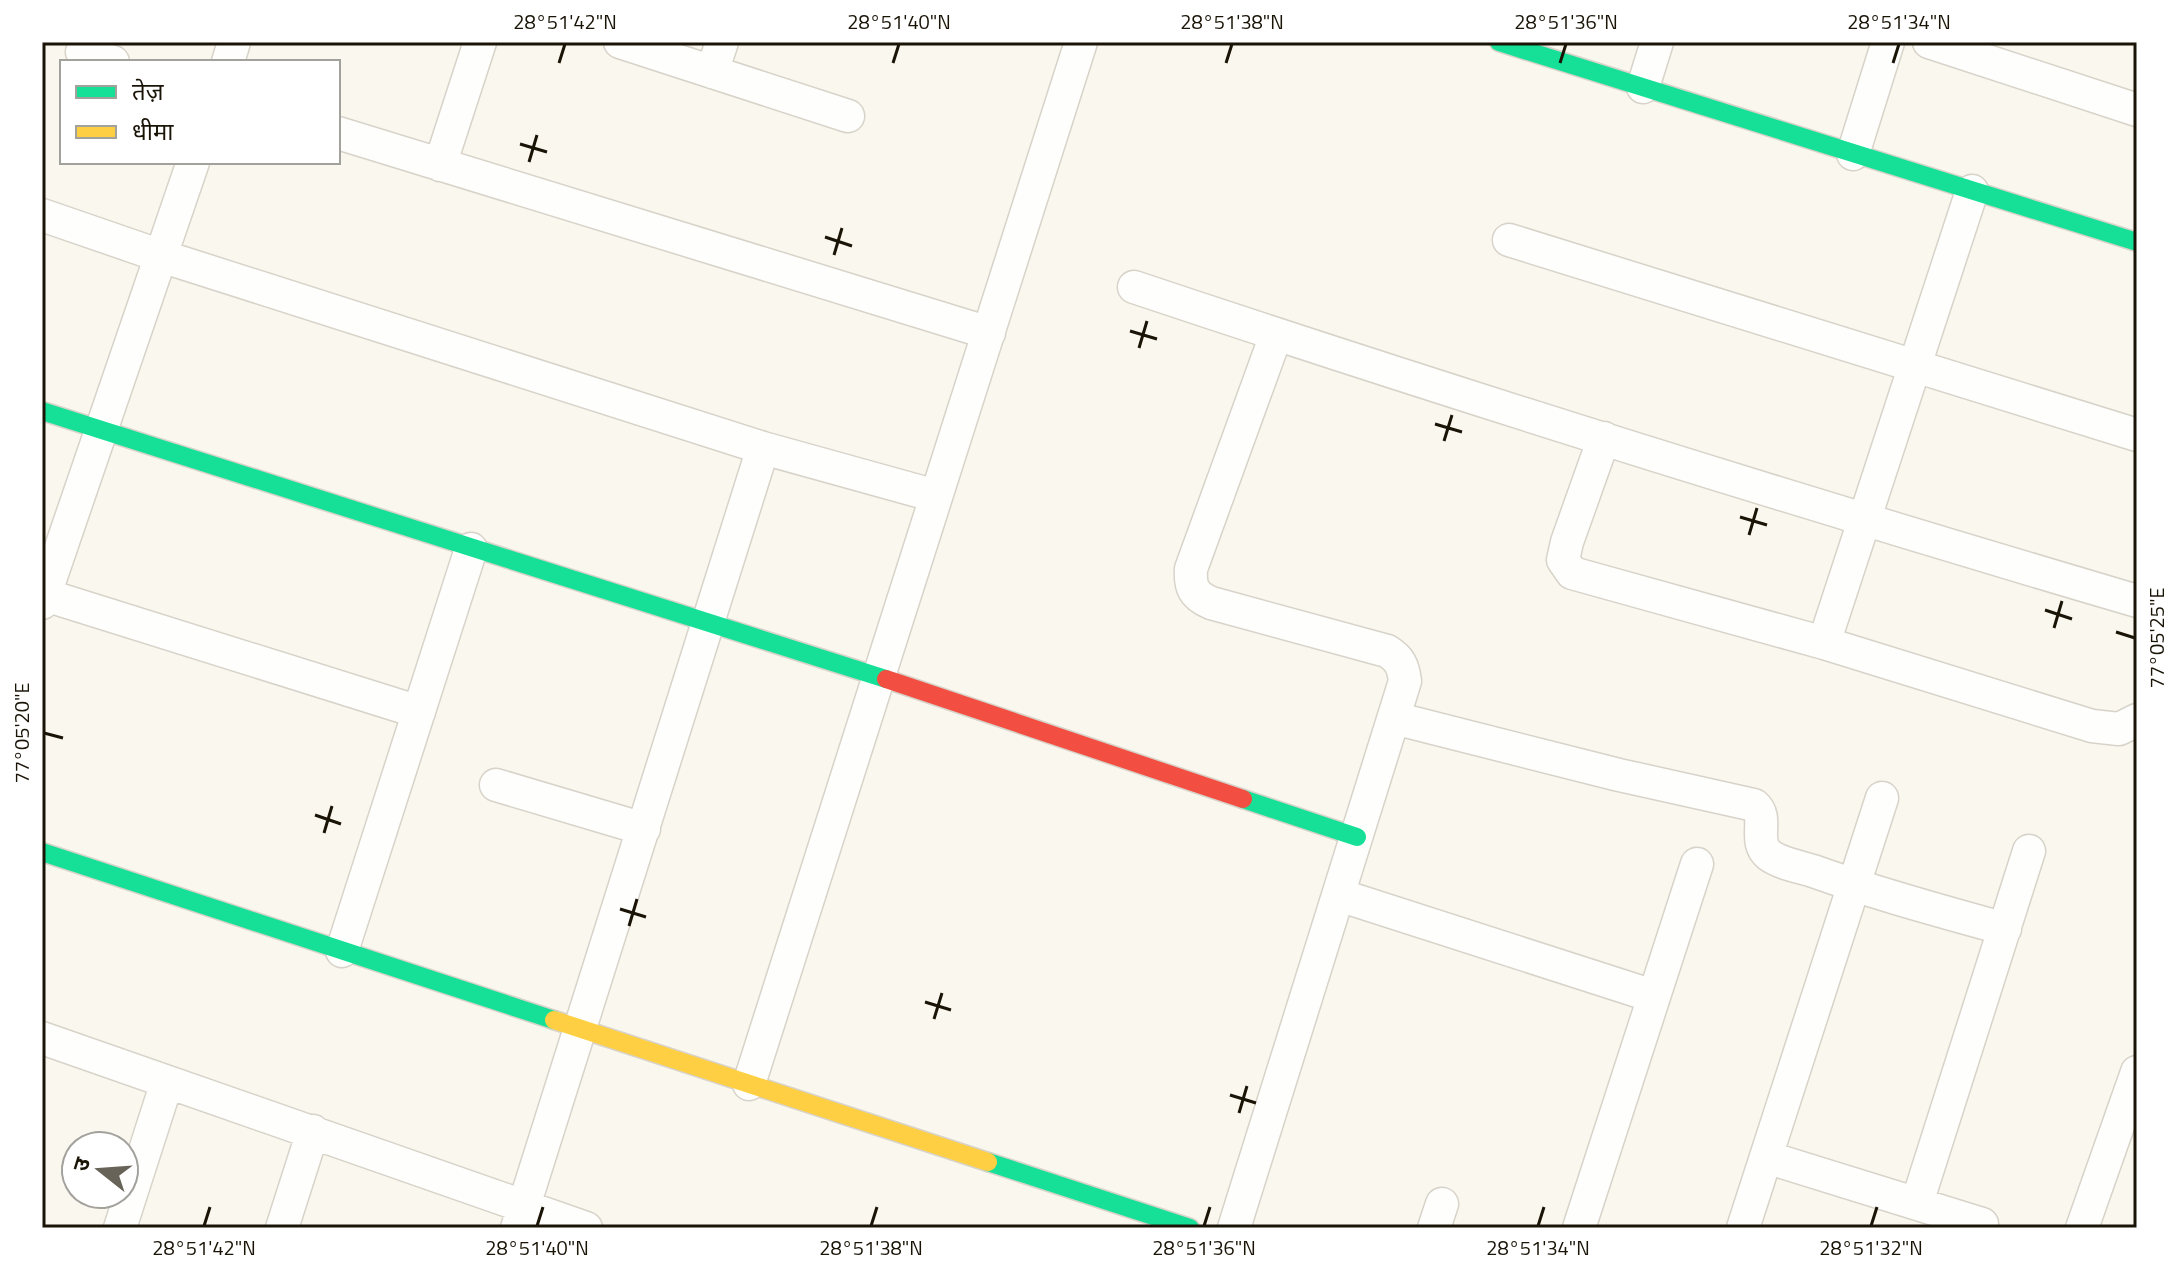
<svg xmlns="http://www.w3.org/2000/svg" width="2179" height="1270" viewBox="0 0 2179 1270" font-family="'Titillium Web','Noto Sans Devanagari',sans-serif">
	<rect width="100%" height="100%" fill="#faf7ef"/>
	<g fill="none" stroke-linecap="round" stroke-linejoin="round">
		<defs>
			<path id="street" d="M 620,42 L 848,116
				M 1929,42 L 2137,110
				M 82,52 L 113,62
				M 228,62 L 234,42
				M 712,72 L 722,42
				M 1643,87 L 1657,42
				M 338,133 L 989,333
				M 1853,154 L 1888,42
				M 440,165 L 480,42
				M 42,215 L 161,256 L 763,448 L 936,496
				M 1509,240 L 2137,435
				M 1134,287 C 1466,398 1801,502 2137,601
				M 1604,438 L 1567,542 L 1563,560 L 1572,573 L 1824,643 L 2092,726 L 2119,729 L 2137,720
				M 42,594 L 419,712
				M 42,603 L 193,162
				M 1824,643 L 1972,191
				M 1394,718 L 1619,775 L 1754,805 C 1770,818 1752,841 1769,855 C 1781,864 1802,867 1816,872 C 1877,894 1941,911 2005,929
				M 496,785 L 644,829
				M 1339,895 L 1653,996
				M 342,951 L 471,549
				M 42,1038 L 586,1228
				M 749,1084 L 1081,42
				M 1766,1157 L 1982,1224
				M 1917,1203 L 2029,851
				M 120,1228 L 167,1082
				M 282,1228 L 313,1131
				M 517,1228 L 763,448
				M 1234,1228 L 1405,681 C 1403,666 1400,659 1387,651 L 1211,603 C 1193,595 1190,587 1191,569 L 1276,335
				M 1434,1228 L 1442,1204
				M 1579,1228 L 1697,864
				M 1743,1228 L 1882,798
				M 2082,1228 L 2137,1072"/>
			<path id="fast" d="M 1499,42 L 2137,242
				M 42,411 L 886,679
				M 1243,799 L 1357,837
				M 42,852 L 554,1020
				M 988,1162 L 1190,1228"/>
			<path id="slow" d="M 554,1020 L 988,1162"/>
			<path id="jam" d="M 886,679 L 1243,799"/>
		</defs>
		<use href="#street" stroke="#d8d3c9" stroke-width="35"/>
		<use href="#fast" stroke="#d8d3c9" stroke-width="21"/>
		<use href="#slow" stroke="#d8d3c9" stroke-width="21"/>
		<use href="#jam" stroke="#d8d3c9" stroke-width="21"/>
		<use href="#street" stroke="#fefefd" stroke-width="32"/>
		<use href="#fast" stroke="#16e098" stroke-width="18"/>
		<use href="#slow" stroke="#ffcf43" stroke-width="18"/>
		<use href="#jam" stroke="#f24e42" stroke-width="18"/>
	</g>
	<path fill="none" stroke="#1a1407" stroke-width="3" d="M 559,63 L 565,44M 893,63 L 899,44M 1226,63 L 1232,44M 1560,63 L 1566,44M 1893,63 L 1899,44M 520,144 L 547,152M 529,162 L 537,135M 825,237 L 852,246M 834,255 L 842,228M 1130,331 L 1157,339M 1139,348 L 1147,321M 1435,424 L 1462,432M 1444,441 L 1452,415M 1740,517 L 1767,525M 1749,535 L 1757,508M 2045,610 L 2072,619M 2054,628 L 2062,601M 2116,632 L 2135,638M 44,733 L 63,738M 315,815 L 341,824M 324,833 L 332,806M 620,909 L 646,917M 629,926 L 637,899M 925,1002 L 951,1010M 934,1019 L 942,993M 1230,1095 L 1256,1103M 1239,1113 L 1247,1086M 204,1226 L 210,1207M 537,1226 L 543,1207M 871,1226 L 877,1207M 1204,1226 L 1210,1207M 1538,1226 L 1544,1207M 1871,1226 L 1877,1207"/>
	<rect width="2179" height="1270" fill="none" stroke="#ffffff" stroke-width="88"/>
	<rect x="60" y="60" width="280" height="104" fill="#ffffff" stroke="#a3a19c" stroke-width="2"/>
	<rect x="76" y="86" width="40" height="12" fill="#16e098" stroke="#a3a19c" stroke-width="2"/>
	<text x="132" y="100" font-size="24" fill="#1a1407">तेज़</text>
	<rect x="76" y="126" width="40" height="12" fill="#ffcf43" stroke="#a3a19c" stroke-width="2"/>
	<text x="132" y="140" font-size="24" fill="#1a1407">धीमा</text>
	<g transform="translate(100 1170) rotate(287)"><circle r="38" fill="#ffffff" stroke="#a3a19c" stroke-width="2"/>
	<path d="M0-6L14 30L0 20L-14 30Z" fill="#686358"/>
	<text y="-12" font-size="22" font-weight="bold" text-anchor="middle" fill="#1a1407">उ</text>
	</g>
	<rect x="44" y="44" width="2091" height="1182" fill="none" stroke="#1a1407" stroke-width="3"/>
	<g font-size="20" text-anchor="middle" fill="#1a1407">
		<text x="565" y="29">28°51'42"N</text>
		<text x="899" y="29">28°51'40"N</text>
		<text x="1232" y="29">28°51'38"N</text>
		<text x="1566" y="29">28°51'36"N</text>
		<text x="1899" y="29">28°51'34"N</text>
		<text transform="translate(2157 638) rotate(-90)" y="7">77°05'25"E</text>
		<text transform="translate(22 733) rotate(-90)" y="7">77°05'20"E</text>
		<text x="204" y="1255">28°51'42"N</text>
		<text x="537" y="1255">28°51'40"N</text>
		<text x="871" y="1255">28°51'38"N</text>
		<text x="1204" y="1255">28°51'36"N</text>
		<text x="1538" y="1255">28°51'34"N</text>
		<text x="1871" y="1255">28°51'32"N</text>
	</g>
</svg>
